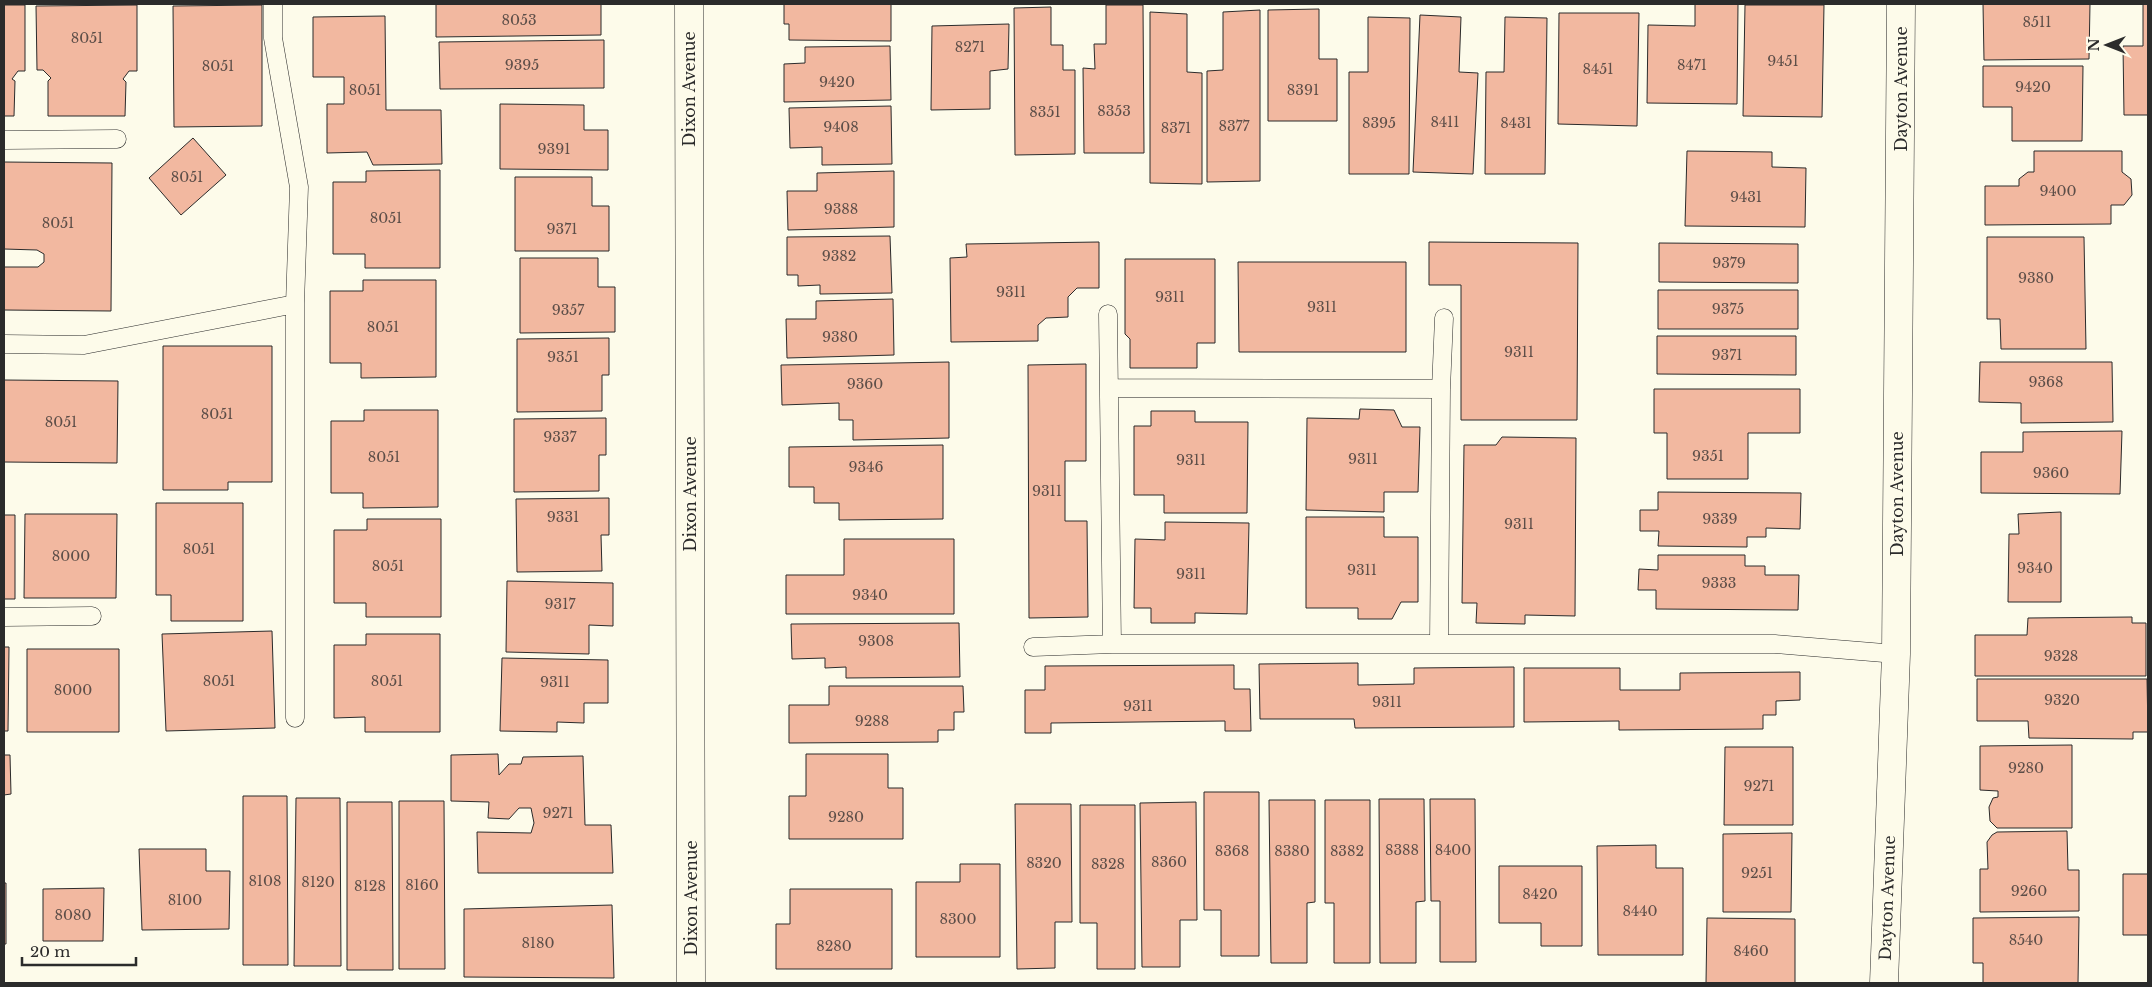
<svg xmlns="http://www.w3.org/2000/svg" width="2152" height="987" viewBox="0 0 2152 987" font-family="'Libre Baskerville',serif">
	<rect width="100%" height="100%" fill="#fdfbea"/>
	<path fill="#f2b8a0" stroke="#2b2b2b" d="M 436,4 L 601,4 L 601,35 L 436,37 Z
		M 784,4 L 891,4 L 891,41 L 789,40 L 789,24 L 784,24 Z
		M 1695,4 L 1738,4 L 1737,104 L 1647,103 L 1648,25 L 1695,26 Z
		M 1983,4 L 2090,4 L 2089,59 L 1984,60 Z
		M 2143,4 L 2148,4 L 2148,115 L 2124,115 L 2123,46 L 2143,46 Z
		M 4,5 L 25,5 L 25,71 L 18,71 L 12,79 L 15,81 L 14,116 L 4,116 Z
		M 137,5 L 137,71 L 129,71 L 123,79 L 126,82 L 125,116 L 48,116 L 48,81 L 51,78 L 43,70 L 37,70 L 36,6 Z
		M 262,5 L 262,126 L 174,127 L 173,6 Z
		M 1106,5 L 1143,5 L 1144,153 L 1084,153 L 1083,68 L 1095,69 L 1094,44 L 1106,44 Z
		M 1745,5 L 1824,5 L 1822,117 L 1743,116 Z
		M 1051,7 L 1051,45 L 1063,45 L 1063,70 L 1075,70 L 1075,154 L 1015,155 L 1014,8 Z
		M 1319,9 L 1319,59 L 1337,59 L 1337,121 L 1268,121 L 1268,10 Z
		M 1260,10 L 1260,181 L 1207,182 L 1207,71 L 1223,70 L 1223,12 Z
		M 1150,12 L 1187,14 L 1187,72 L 1202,73 L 1202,184 L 1150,183 Z
		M 1559,13 L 1639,13 L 1637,126 L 1558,124 Z
		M 1420,15 L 1461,17 L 1459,72 L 1478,73 L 1473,174 L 1413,172 Z
		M 385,16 L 386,110 L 441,110 L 442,164 L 373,165 L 367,152 L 327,153 L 327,104 L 344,104 L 344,77 L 313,77 L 313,17 Z
		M 1368,17 L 1410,18 L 1409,174 L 1349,174 L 1349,72 L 1368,72 Z
		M 1505,17 L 1547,18 L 1545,174 L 1485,174 L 1486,72 L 1504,72 Z
		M 1009,24 L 1008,69 L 990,71 L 990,109 L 931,110 L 932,26 Z
		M 604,40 L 604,88 L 440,89 L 439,42 Z
		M 890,46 L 891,100 L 784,102 L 784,64 L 805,63 L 805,47 Z
		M 1983,66 L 2083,66 L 2082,141 L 2012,141 L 2012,107 L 1983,107 Z
		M 500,104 L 584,105 L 584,130 L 608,130 L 608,170 L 500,169 Z
		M 891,106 L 892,164 L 822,165 L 822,147 L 790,148 L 789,108 Z
		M 193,138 L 226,175 L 181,215 L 149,178 Z
		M 1687,151 L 1772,152 L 1772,167 L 1806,168 L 1805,227 L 1685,226 Z
		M 2034,151 L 2122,151 L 2122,172 L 2131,179 L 2132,195 L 2124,205 L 2111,205 L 2111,224 L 1985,225 L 1985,186 L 2019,186 L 2019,179 L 2028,172 L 2034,172 Z
		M 4,162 L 112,163 L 111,311 L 4,310 L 4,267 L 38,267 L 44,262 L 44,254 L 37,250 L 4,249 Z
		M 440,170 L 440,268 L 365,268 L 365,254 L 333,254 L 333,182 L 366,182 L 366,171 Z
		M 894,171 L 894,227 L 788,230 L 787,191 L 817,191 L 817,173 Z
		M 515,177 L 592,177 L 592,206 L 609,206 L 609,251 L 515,251 Z
		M 890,236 L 892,293 L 820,294 L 820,285 L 798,286 L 798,275 L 787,275 L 787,237 Z
		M 1987,237 L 2084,237 L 2086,349 L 2001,349 L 2000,319 L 1987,319 Z
		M 1099,242 L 1099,288 L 1077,288 L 1068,297 L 1068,317 L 1046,318 L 1038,325 L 1038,341 L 951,342 L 950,258 L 967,257 L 966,244 Z
		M 1429,242 L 1578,243 L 1577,420 L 1461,420 L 1461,285 L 1429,285 Z
		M 1659,243 L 1798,244 L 1798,283 L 1659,282 Z
		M 520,258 L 598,258 L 598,287 L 615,287 L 615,332 L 520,333 Z
		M 1125,259 L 1215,259 L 1215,343 L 1197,343 L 1197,368 L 1130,368 L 1130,339 L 1125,334 Z
		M 1238,262 L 1406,262 L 1406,352 L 1239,352 Z
		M 363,280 L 436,280 L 436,377 L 361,378 L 361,363 L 330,363 L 330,291 L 363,291 Z
		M 1658,290 L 1798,290 L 1798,329 L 1658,329 Z
		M 893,299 L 894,355 L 787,358 L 786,319 L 816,319 L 816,301 Z
		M 1657,336 L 1796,336 L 1796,375 L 1657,374 Z
		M 609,338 L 609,375 L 602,375 L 602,411 L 517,412 L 517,339 Z
		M 163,346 L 272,346 L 272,482 L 228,482 L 228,490 L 163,490 Z
		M 949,362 L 949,438 L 853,440 L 853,420 L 839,420 L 839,403 L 782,405 L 781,365 Z
		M 1980,362 L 2112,362 L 2113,422 L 2021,423 L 2021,403 L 1979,402 Z
		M 1086,364 L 1086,461 L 1065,461 L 1065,521 L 1087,521 L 1088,617 L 1029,618 L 1028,365 Z
		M 4,380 L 118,381 L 117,463 L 4,462 Z
		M 1654,389 L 1800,389 L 1800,433 L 1748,433 L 1748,479 L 1667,479 L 1667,433 L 1654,433 Z
		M 1360,409 L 1394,410 L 1402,427 L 1420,427 L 1418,492 L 1384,492 L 1384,512 L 1306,510 L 1307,418 L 1359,419 Z
		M 364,410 L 438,410 L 438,507 L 363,508 L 363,493 L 331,493 L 331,421 L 364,421 Z
		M 1151,411 L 1195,411 L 1195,422 L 1248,422 L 1247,513 L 1164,513 L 1164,495 L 1134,495 L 1134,426 L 1151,426 Z
		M 606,418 L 606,455 L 599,455 L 599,491 L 514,492 L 514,419 Z
		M 2122,431 L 2120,494 L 1981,493 L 1981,452 L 2023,452 L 2023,432 Z
		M 1502,437 L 1576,438 L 1575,616 L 1525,615 L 1525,624 L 1476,623 L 1477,603 L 1462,603 L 1464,445 L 1496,445 Z
		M 943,445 L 943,519 L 839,520 L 839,503 L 814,503 L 814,487 L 789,487 L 789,447 Z
		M 1658,492 L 1801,493 L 1800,529 L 1766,528 L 1766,537 L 1747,537 L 1747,547 L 1658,546 L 1659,531 L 1640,531 L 1640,510 L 1658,510 Z
		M 609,498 L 609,535 L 601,535 L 602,571 L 517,572 L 516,499 Z
		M 156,503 L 243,503 L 243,621 L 171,621 L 171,595 L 156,595 Z
		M 2061,512 L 2061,602 L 2008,602 L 2009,534 L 2019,534 L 2018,514 Z
		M 25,514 L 117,514 L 116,598 L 24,598 Z
		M 4,515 L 15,515 L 15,599 L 4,599 Z
		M 1306,517 L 1384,517 L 1384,537 L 1418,537 L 1418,602 L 1401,602 L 1392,619 L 1358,619 L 1358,608 L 1306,608 Z
		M 367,519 L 441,519 L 441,617 L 366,617 L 366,603 L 334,603 L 334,530 L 367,530 Z
		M 1165,522 L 1249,523 L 1247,614 L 1195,613 L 1195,623 L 1151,623 L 1151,608 L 1134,608 L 1135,539 L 1165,540 Z
		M 844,539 L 954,539 L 954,614 L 786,614 L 786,575 L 844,575 Z
		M 1658,555 L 1745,555 L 1745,566 L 1765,566 L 1765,575 L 1799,575 L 1798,610 L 1656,609 L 1656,590 L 1638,590 L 1639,569 L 1658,570 Z
		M 507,581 L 613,583 L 613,626 L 589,625 L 589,654 L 506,652 Z
		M 2132,617 L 2132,623 L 2146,623 L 2146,676 L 1975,676 L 1975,635 L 2027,635 L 2028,618 Z
		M 959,623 L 960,677 L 846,678 L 846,667 L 825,668 L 825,658 L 792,659 L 791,624 Z
		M 272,631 L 275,728 L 166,731 L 162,634 Z
		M 366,634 L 440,634 L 440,732 L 365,732 L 365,717 L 334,718 L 334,645 L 366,645 Z
		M 4,647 L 9,647 L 8,731 L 4,731 Z
		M 27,649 L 119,649 L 119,732 L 27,732 Z
		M 502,658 L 608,660 L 608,703 L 584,703 L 584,723 L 557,722 L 557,732 L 500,731 Z
		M 1358,663 L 1358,685 L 1414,684 L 1414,668 L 1514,667 L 1514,727 L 1355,728 L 1354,719 L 1260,719 L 1259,664 Z
		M 1234,665 L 1234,689 L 1250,689 L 1251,731 L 1225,731 L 1225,721 L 1051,723 L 1051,733 L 1025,733 L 1025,690 L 1045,690 L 1045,666 Z
		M 1524,668 L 1620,668 L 1620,690 L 1680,690 L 1680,673 L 1800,672 L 1800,700 L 1776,701 L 1776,715 L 1763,715 L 1763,729 L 1619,730 L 1619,721 L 1524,722 Z
		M 1977,679 L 2147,679 L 2148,732 L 2133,732 L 2133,739 L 2029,738 L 2028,721 L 1977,721 Z
		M 829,686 L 963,686 L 964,712 L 954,712 L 954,730 L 938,730 L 938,742 L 789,743 L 789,705 L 829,705 Z
		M 2072,745 L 2072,828 L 1997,828 L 1990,821 L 1989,807 L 1993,798 L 1998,797 L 1998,791 L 1980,790 L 1980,746 Z
		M 1725,747 L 1793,747 L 1793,825 L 1724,825 Z
		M 498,754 L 499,775 L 509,764 L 521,764 L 523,757 L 583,756 L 585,825 L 611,825 L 613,873 L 478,873 L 477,832 L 531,833 L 534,823 L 531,808 L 519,808 L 509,819 L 488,818 L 489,802 L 451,801 L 451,755 Z
		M 806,754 L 888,754 L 888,788 L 903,788 L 903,839 L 789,839 L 789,796 L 806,796 Z
		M 4,755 L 10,755 L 11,794 L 4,795 Z
		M 1204,792 L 1259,792 L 1259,956 L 1221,956 L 1221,910 L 1204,910 Z
		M 243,796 L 287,796 L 288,965 L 243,965 Z
		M 296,798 L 340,798 L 341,966 L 294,966 Z
		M 1379,799 L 1424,799 L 1425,901 L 1416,902 L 1416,963 L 1380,963 Z
		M 1430,799 L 1475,799 L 1476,962 L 1440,962 L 1440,901 L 1431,901 Z
		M 1269,800 L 1315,800 L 1315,902 L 1307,903 L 1307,963 L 1271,963 Z
		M 1325,800 L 1370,800 L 1370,963 L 1334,963 L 1334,903 L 1325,903 Z
		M 399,801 L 444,801 L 445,969 L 399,969 Z
		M 347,802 L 392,802 L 393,970 L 347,970 Z
		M 1196,802 L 1197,920 L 1180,920 L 1180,967 L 1142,967 L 1140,803 Z
		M 1015,804 L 1071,804 L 1072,922 L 1055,922 L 1055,968 L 1017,969 Z
		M 1080,805 L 1135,805 L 1135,969 L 1097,969 L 1097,923 L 1080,923 Z
		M 2067,831 L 2068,870 L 2079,870 L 2079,911 L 1980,912 L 1980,869 L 1988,869 L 1987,842 L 1992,835 L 1997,832 Z
		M 1792,833 L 1791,912 L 1723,912 L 1723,834 Z
		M 1656,845 L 1656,868 L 1683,868 L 1683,955 L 1598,955 L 1597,846 Z
		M 139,849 L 206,849 L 206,871 L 230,871 L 229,929 L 142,930 Z
		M 960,864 L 1000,864 L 1000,957 L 916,957 L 916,882 L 960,882 Z
		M 1499,866 L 1582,866 L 1582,946 L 1541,946 L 1541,923 L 1499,923 Z
		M 2123,874 L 2148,874 L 2148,935 L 2123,935 Z
		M 4,883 L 6,883 L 6,944 L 4,944 Z
		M 104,888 L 103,941 L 43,941 L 43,889 Z
		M 790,889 L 892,889 L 892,969 L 776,969 L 776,924 L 790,924 Z
		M 612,905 L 614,978 L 464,977 L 464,909 Z
		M 2079,917 L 2078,983 L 1983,983 L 1983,963 L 1973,963 L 1973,918 Z
		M 1707,918 L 1795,919 L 1795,983 L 1706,983 Z"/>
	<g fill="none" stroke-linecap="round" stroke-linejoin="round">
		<defs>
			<path id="service" d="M 273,4 L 273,38 L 299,187 L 295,304 L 295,718
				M 4,140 L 117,139
				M 1108,314 L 1112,644
				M 4,344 L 84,345 L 295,304
				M 1110,388 L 1441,389
				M 4,617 L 92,616
				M 1439,644 L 1441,389 L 1444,318
				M 1033,647 L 1112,644 L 1775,644 L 1896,654"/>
			<path id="minor" d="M 689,4 L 691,983
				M 1884,983 L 1896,654 L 1901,4"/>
		</defs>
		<use href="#service" stroke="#2b2b2b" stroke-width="19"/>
		<use href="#minor" stroke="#2b2b2b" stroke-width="29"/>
		<use href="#service" stroke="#fdfbea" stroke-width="18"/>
		<use href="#minor" stroke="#fdfbea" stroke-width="28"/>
	</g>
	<g text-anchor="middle" stroke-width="4" stroke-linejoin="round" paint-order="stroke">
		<g font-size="14" fill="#5d4e48">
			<text x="519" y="25">8053</text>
			<text x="2037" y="27">8511</text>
			<text x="87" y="43">8051</text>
			<text x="970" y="52">8271</text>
			<text x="1783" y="66">9451</text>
			<text x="522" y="70">9395</text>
			<text x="1692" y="70">8471</text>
			<text x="218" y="71">8051</text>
			<text x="1598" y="74">8451</text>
			<text x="837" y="87">9420</text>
			<text x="2033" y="92">9420</text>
			<text x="365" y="95">8051</text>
			<text x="1303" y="95">8391</text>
			<text x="1114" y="116">8353</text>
			<text x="1045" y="117">8351</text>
			<text x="1445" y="127">8411</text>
			<text x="1379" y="128">8395</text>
			<text x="1516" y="128">8431</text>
			<text x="1234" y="131">8377</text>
			<text x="841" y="132">9408</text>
			<text x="1176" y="133">8371</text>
			<text x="554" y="154">9391</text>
			<text x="187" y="182">8051</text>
			<text x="2058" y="196">9400</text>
			<text x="1746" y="202">9431</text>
			<text x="841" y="214">9388</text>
			<text x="386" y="223">8051</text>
			<text x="58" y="228">8051</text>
			<text x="562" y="234">9371</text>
			<text x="839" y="261">9382</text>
			<text x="1729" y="268">9379</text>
			<text x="2036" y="283">9380</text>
			<text x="1011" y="297">9311</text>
			<text x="1170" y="302">9311</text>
			<text x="1322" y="312">9311</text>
			<text x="1728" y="314">9375</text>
			<text x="568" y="315">9357</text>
			<text x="383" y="332">8051</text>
			<text x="840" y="342">9380</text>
			<text x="1519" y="357">9311</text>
			<text x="1727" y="360">9371</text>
			<text x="563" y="362">9351</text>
			<text x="2046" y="387">9368</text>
			<text x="865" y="389">9360</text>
			<text x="217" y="419">8051</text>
			<text x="61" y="427">8051</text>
			<text x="560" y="442">9337</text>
			<text x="1708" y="461">9351</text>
			<text x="384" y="462">8051</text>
			<text x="1363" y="464">9311</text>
			<text x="1191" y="465">9311</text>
			<text x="866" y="472">9346</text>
			<text x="2051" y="478">9360</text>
			<text x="1047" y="496">9311</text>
			<text x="563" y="522">9331</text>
			<text x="1720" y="524">9339</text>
			<text x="1519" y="529">9311</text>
			<text x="199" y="554">8051</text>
			<text x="71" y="561">8000</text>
			<text x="388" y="571">8051</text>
			<text x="2035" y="573">9340</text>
			<text x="1362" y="575">9311</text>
			<text x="1191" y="579">9311</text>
			<text x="1719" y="588">9333</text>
			<text x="870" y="600">9340</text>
			<text x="560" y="609">9317</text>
			<text x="876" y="646">9308</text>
			<text x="2061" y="661">9328</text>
			<text x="219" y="686">8051</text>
			<text x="387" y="686">8051</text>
			<text x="555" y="687">9311</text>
			<text x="73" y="695">8000</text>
			<text x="2062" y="705">9320</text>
			<text x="1387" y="707">9311</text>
			<text x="1138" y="711">9311</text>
			<text x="872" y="726">9288</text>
			<text x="2026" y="773">9280</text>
			<text x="1759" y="791">9271</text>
			<text x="558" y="818">9271</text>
			<text x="846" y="822">9280</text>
			<text x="1402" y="855">8388</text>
			<text x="1453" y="855">8400</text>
			<text x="1232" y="856">8368</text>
			<text x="1292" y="856">8380</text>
			<text x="1347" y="856">8382</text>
			<text x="1169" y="867">8360</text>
			<text x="1044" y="868">8320</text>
			<text x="1108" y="869">8328</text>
			<text x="1757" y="878">9251</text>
			<text x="265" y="886">8108</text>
			<text x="318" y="887">8120</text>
			<text x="422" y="890">8160</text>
			<text x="370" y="891">8128</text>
			<text x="2029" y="896">9260</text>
			<text x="1540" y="899">8420</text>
			<text x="185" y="905">8100</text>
			<text x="1640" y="916">8440</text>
			<text x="73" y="920">8080</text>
			<text x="958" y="924">8300</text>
			<text x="2026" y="945">8540</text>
			<text x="538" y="948">8180</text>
			<text x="834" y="951">8280</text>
			<text x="1751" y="956">8460</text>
		</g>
		<g font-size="16" fill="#2b2b2b" stroke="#fdfbea">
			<text transform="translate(689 89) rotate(-90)" y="6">Dixon Avenue</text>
			<text transform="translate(1901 89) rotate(-90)" y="6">Dayton Avenue</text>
			<text transform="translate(690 494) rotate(-90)" y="6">Dixon Avenue</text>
			<text transform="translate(1897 494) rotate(-90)" y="6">Dayton Avenue</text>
			<text transform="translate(691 898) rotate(-90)" y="6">Dixon Avenue</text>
			<text transform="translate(1887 898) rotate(-88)" y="6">Dayton Avenue</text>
		</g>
	</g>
	<rect width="2152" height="987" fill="none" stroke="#2b2b2b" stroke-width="10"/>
	<g transform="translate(2107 45) rotate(270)" stroke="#fdfbea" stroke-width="4" paint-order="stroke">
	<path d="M0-4L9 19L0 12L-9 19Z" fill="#2b2b2b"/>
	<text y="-8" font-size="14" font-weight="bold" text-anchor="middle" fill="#2b2b2b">N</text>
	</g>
	<path d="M22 957v8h114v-8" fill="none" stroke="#2b2b2b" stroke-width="2.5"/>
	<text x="30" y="957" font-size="15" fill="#2b2b2b" stroke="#fdfbea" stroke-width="4" paint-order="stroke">20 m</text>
</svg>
